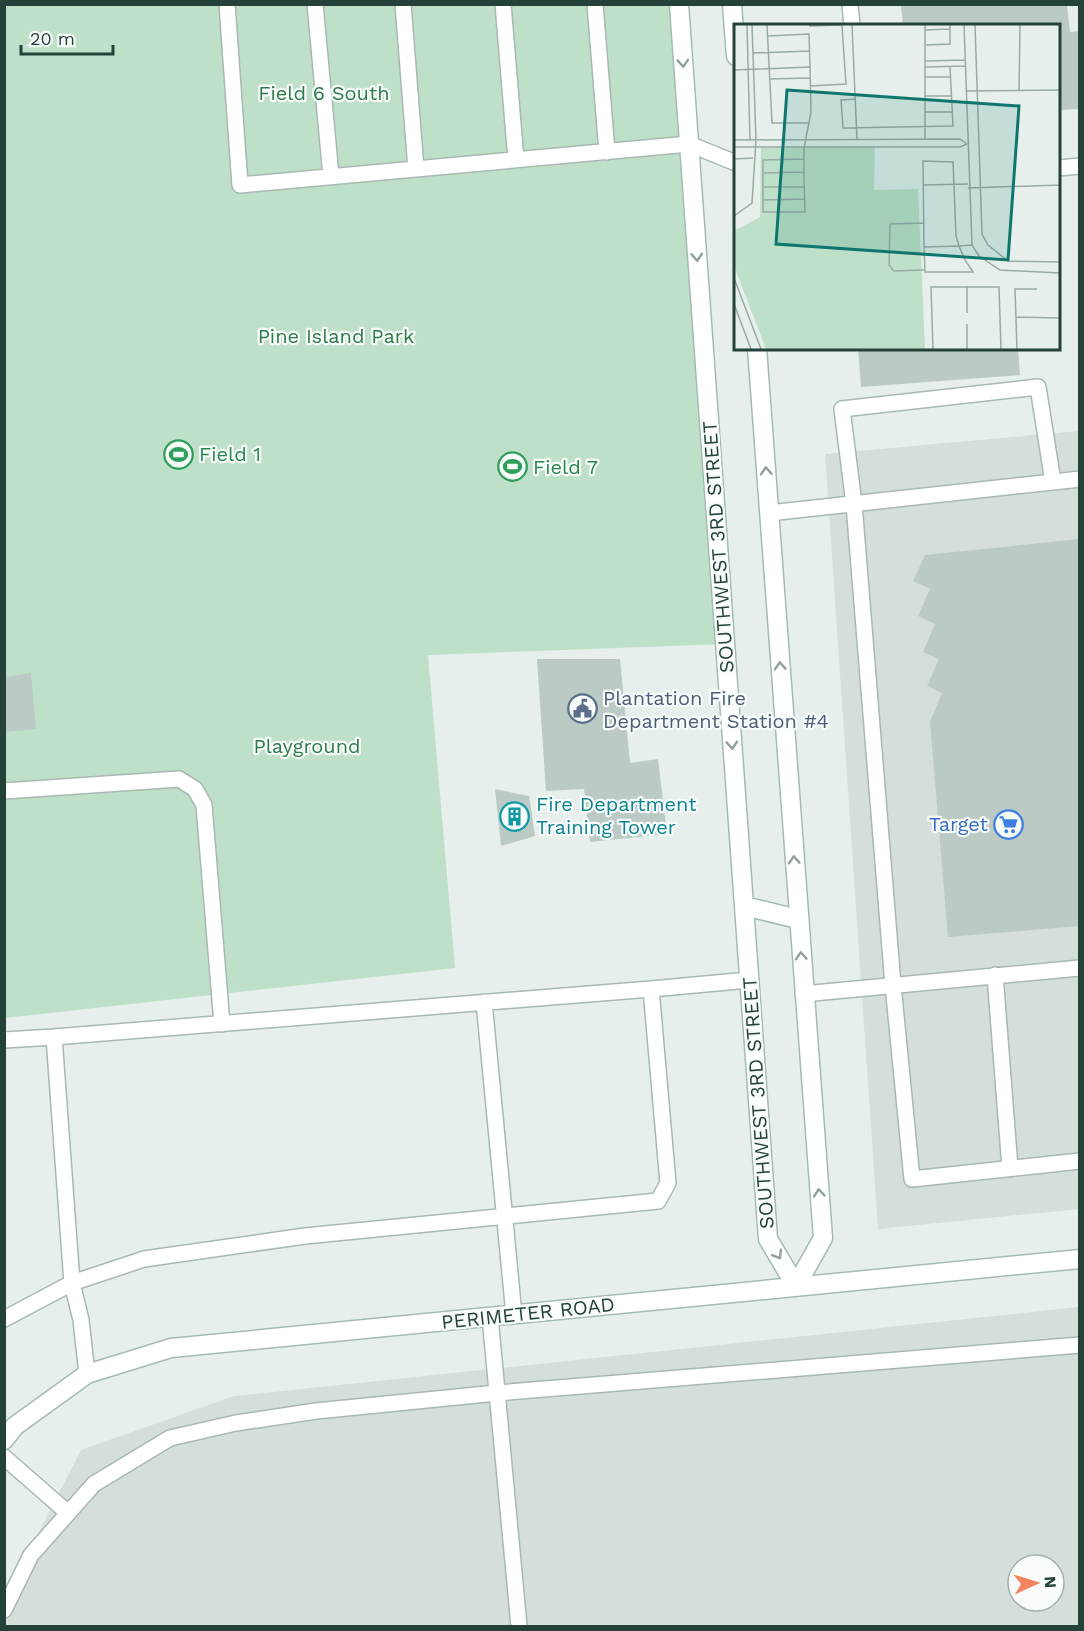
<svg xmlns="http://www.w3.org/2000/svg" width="1084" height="1631" viewBox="0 0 1084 1631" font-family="'Work Sans',sans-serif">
	<rect width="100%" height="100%" fill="#e6efeb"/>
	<path fill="#d4dfda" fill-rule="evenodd" d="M 1079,431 L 1079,1209 L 878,1229 L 825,454 Z
		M 1079,1307 L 1079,1626 L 5,1626 L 4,1600 L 81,1450 L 234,1396 ZM 1018,1565 L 1054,1565 L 1054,1601 L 1018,1601 Z"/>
	<path fill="#bfe0c8" d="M 4,5 L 679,5 L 725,644 L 428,655 L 455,968 L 5,1018 Z"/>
	<path fill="#bbcac4" d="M 901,5 L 1067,5 L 1070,32 L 1080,31 L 1080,109 L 1058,110 L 1058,26 L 903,26 Z
		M 858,348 L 1018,348 L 1020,375 L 861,387 Z
		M 1080,539 L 1080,926 L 948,937 L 930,722 L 942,693 L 927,686 L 939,659 L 923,652 L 935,624 L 918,616 L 930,589 L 913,581 L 925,555 Z
		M 537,659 L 620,659 L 630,763 L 658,759 L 667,834 L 590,842 L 584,789 L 546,791 Z
		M 31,673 L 36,729 L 4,732 L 4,677 Z
		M 495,789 L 529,796 L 535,836 L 501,846 Z"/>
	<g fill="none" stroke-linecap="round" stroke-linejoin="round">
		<defs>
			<path id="lane" d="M 227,4 L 240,185 L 689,144 L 736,163
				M 315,4 L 331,176
				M 403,4 L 416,169
				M 503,4 L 516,160
				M 595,4 L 607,152
				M 850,4 L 852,26
				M 1058,168 L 1080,166
				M 1053,482 L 1038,387 L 842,409 L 854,504 L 893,985 L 912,1179 L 1080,1161
				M 769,513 L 1080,479
				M 4,791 L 179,779 L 195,789 L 204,805 L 222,1024
				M 995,975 L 1010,1168
				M 651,989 L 749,980
				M 803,994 L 1080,968
				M 484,1002 L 514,1315
				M 4,1040 L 54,1037 L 72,1283 L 81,1320 L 87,1374
				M 490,1317 L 519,1626
				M 4,1319 L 72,1283 L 144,1259 L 305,1236 L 658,1201 L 668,1183 L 651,989 L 54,1037
				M 4,1457 L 68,1513
				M 4,1610 L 31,1555 L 94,1484 L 170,1438 L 236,1423 L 316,1411 L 497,1393 L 1080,1345"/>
			<path id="secondary" d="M 679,4 L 768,1239 L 796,1286
				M 732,4 L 736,56
				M 757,348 L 823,1238 L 796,1286
				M 744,906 L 798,919
				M 4,1440 L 15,1426 L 87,1374 L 171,1348 L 1080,1259"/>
		</defs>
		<use href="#lane" stroke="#a8b8b2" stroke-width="18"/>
		<use href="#secondary" stroke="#a4bbb3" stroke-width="21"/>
		<use href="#lane" stroke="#fff" stroke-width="15"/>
		<use href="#secondary" stroke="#fff" stroke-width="18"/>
	</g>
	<defs><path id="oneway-chevron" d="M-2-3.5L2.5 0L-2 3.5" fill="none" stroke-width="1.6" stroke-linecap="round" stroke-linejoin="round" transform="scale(1.5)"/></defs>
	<g stroke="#92a09c">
		<use href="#oneway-chevron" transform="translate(683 63) rotate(86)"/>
		<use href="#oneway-chevron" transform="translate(697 257) rotate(86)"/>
		<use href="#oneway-chevron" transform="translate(766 471) rotate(-94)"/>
		<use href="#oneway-chevron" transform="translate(780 666) rotate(-94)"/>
		<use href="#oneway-chevron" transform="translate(732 745) rotate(86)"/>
		<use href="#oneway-chevron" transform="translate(794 860) rotate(-94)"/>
		<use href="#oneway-chevron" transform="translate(801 956) rotate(-94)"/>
		<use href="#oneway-chevron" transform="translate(819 1193) rotate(-95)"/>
		<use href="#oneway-chevron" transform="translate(778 1255) rotate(59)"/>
	</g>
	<defs>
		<symbol id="stadium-ring" viewBox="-11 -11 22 22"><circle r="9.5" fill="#f7fbf9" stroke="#2e9e5b" stroke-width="1.5"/><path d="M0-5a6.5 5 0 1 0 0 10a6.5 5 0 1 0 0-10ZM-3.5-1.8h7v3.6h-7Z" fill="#2e9e5b"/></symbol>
		<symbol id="civic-ring" viewBox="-11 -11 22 22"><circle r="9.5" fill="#f7fbf9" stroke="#5c6f8a" stroke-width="1.5"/><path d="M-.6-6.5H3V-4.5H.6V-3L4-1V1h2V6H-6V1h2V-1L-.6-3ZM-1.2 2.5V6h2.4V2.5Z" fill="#5c6f8a"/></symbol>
		<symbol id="building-ring" viewBox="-11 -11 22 22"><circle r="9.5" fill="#f7fbf9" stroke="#0f9aa8" stroke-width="1.5"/><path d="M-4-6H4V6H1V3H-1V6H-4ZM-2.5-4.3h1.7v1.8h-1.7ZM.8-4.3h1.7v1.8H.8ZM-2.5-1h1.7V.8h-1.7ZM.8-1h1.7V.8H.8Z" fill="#0f9aa8"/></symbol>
		<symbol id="supermarket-ring" viewBox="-11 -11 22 22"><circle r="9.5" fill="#f7fbf9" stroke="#3f7fe0" stroke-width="1.5"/><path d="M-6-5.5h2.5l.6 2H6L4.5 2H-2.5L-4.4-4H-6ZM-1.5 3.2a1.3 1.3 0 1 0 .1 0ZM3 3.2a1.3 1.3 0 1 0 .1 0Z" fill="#3f7fe0"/></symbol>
	</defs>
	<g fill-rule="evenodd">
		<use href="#stadium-ring" x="162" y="438" width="33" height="33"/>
		<use href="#stadium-ring" x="496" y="450" width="33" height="33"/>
		<use href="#civic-ring" x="566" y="692" width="33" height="33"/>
		<use href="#building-ring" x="498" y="800" width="33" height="33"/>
		<use href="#supermarket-ring" x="992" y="808" width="33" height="33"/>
	</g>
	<g text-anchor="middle" stroke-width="4.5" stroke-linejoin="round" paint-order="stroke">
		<g font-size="20" fill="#2d7a4b" stroke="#f7fbf9">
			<text x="324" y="100">Field 6 South</text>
			<text x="336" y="343">Pine Island Park</text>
			<text x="307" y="753">Playground</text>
		</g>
		<g font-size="20" fill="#27864d" stroke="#f7fbf9" text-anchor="start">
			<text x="199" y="461">Field 1</text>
			<text x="533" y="474">Field 7</text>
		</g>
		<g font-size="20" fill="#24423a" stroke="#f7fbf9">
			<text transform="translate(718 547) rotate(-94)" y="7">SOUTHWEST 3RD STREET</text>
			<text transform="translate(758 1103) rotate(-94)" y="7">SOUTHWEST 3RD STREET</text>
			<text transform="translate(528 1313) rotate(-6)" y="7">PERIMETER ROAD</text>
		</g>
		<g font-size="20" fill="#4e5e75" stroke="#f7fbf9" text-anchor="start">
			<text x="603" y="705">Plantation Fire<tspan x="603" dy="23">Department Station #4</tspan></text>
		</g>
		<g font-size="20" fill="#0d838f" stroke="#f7fbf9" text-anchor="start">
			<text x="536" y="811">Fire Department<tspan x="536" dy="23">Training Tower</tspan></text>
		</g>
		<g font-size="20" fill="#366cbe" stroke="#f7fbf9" text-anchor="end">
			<text x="988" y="831">Target</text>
		</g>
	</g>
	<g transform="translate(734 24)">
		<rect width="326" height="326" fill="#e6efeb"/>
		<path d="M 141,123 L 140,166 L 184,165 L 191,325 L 32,325 L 0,242 L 0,207 L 26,193 L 27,124 Z" fill="#bfe0c8"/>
		<path fill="none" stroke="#98aaa4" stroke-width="1.5" d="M 13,1 L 16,117M 33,1 L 38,99 L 74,99M 118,1 L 123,116M 191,1 L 191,116M 230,1 L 238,221 L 245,232 L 266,246 L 326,249M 241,1 L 248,210 L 254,221 L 274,237 L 326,238M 75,2 L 108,1M 192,6 L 216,5M 34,12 L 75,10 L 76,43M 192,21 L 216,20 L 216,1M 19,29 L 76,27M 191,37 L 231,36M 191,43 L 231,42M 0,46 L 76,43 L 77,88 L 70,124 L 70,157 L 71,188 L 29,188 L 29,136 L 70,135M 191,53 L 217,53M 35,55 L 76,54M 76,62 L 112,60 L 108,2M 232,67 L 326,66M 285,67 L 286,1M 190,72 L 218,72M 121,75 L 107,76 L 109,104 L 219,102 L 216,43M 191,88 L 218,88M 0,116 L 226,115 L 233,120M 0,123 L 226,123 L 233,120M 0,135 L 19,134M 29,149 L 70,148M 326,149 L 326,174M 189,161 L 234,160M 29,163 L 70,163M 234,164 L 326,161M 29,176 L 71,175M 0,192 L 18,179 L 22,116 L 18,1M 190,199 L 156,200 L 155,241 L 160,247 L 190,246M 190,223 L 189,137 L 219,138 L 222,212 L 225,222 L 231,236 L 239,248 L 191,248 L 190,223 L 225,222 L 238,221M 0,254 L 27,325M 233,263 L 233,289M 0,280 L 17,325M 282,293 L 326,294M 199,325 L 197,263 L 265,263 L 267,325M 233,325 L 233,300M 283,325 L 281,265 L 303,265"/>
		<path fill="#0f766e" fill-opacity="0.15" stroke="#0f766e" stroke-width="3" d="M 53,66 L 285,82 L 274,236 L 42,220 Z"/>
		<rect width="326" height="326" fill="none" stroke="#24423a" stroke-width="3"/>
	</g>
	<rect width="1084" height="1631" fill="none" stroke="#24423a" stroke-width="12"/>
	<g transform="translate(1036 1583) rotate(86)"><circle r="28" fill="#f7fbf9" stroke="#a3b1ad" stroke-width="1.5"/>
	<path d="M0-4.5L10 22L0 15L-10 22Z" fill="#f4845f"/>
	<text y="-9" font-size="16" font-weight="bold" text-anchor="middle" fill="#24423a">N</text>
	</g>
	<path d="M21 45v9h92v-9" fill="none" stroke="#24423a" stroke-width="3"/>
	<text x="30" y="45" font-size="18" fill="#24423a" stroke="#f7fbf9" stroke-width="4.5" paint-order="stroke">20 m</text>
</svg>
